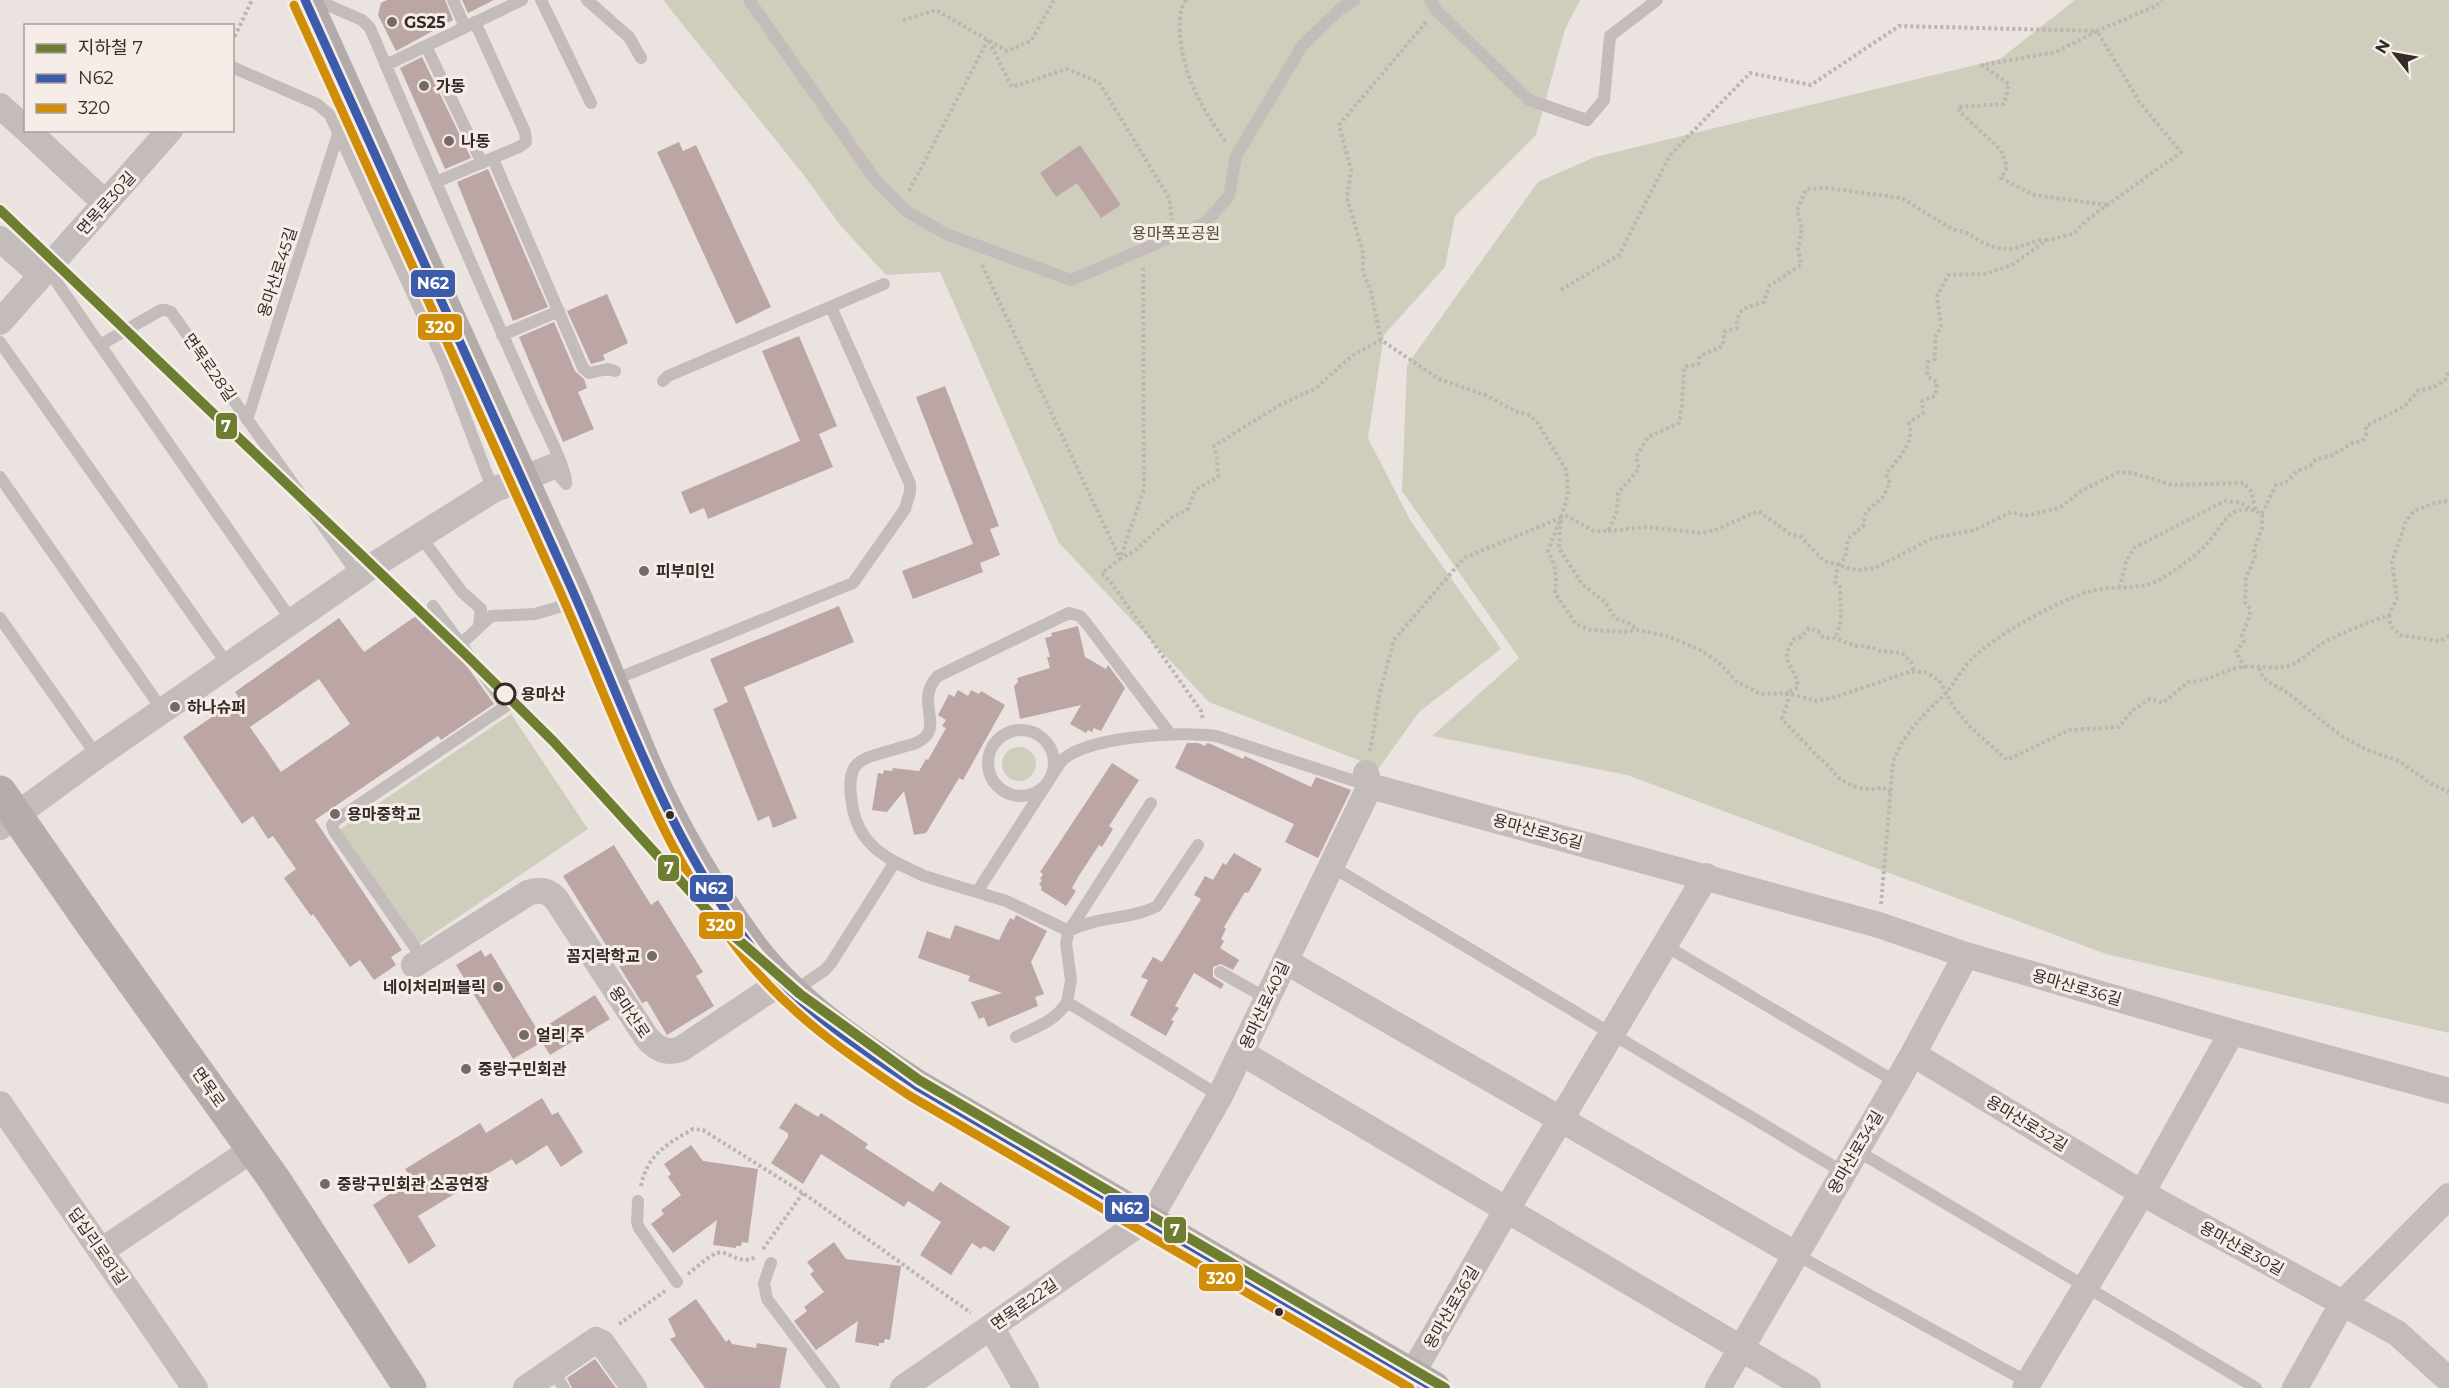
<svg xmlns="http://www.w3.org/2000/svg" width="2449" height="1388" viewBox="0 0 2449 1388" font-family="Montserrat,'Noto Sans KR',sans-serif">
	<rect width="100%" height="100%" fill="#ebe3e0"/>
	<path fill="#cfcebc" d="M 663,0 L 1580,0 L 1565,29 L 1536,135 L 1455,216 L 1445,267 L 1384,335 L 1368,438 L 1410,520 L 1501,649 L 1419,712 L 1379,768 L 1209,702 L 1059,543 L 940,272 L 886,275 L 840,225 L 803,174 Z
		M 2075,0 L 2449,0 L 2449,1033 L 2106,954 L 1627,775 L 1432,736 L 1519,658 L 1402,491 L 1407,365 L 1538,182 L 1595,157 L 2000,59 Z
		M 511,714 L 588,829 L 417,945 L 339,830 Z
		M1002 764a17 17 0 1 1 34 0a17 17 0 1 1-34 0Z"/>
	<path fill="#bca6a5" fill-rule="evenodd" d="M 387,0 L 445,0 L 453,20 L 396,51 L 378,15 L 381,3 Z
		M 462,0 L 494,0 L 468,13 Z
		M 422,57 L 471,158 L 445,169 L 400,68 Z
		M 679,142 L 683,151 L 696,145 L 771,307 L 736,324 L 657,152 Z
		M 1080,145 L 1121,205 L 1101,218 L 1077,183 L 1056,197 L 1040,173 Z
		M 488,169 L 548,307 L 513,321 L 457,182 Z
		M 607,294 L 628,343 L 603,355 L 605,360 L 591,364 L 567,311 Z
		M 554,322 L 575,371 L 584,379 L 587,388 L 578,392 L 594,429 L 563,442 L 519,337 Z
		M 799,336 L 837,426 L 819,434 L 833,467 L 708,519 L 704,508 L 690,514 L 681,492 L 800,441 L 762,351 Z
		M 945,386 L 999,526 L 990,529 L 1000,555 L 980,563 L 983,572 L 913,599 L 902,571 L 973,544 L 916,397 Z
		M 839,606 L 854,642 L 744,687 L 797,818 L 773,828 L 769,816 L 758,821 L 713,709 L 728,702 L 710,659 Z
		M 426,609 L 494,704 L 441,740 L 438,736 L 315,820 L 402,950 L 391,957 L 396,965 L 374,980 L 360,960 L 350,967 L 313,914 L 311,916 L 284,878 L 296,869 L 273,836 L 268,839 L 253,816 L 242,824 L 183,737 L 239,698 L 235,692 L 339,618 L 364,652 ZM 319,679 L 350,724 L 281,772 L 250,727 Z
		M 1078,626 L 1085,657 L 1106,669 L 1108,665 L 1125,688 L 1101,731 L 1094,728 L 1092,732 L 1088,730 L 1086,733 L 1070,724 L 1081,705 L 1020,719 L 1014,686 L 1018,682 L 1017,678 L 1050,668 L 1047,657 L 1050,657 L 1045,638 L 1052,636 L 1051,633 Z
		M 958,690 L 968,696 L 971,690 L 979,694 L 981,691 L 1005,705 L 963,780 L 959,778 L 926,833 L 914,835 L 904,791 L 887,812 L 872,810 L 878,773 L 883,774 L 884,770 L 892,771 L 893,768 L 919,771 L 926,759 L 928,760 L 946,728 L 942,726 L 946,720 L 938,715 L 949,694 L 954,697 Z
		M 1187,743 L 1198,743 L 1205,746 L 1207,743 L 1211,744 L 1243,759 L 1245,756 L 1311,787 L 1316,777 L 1351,790 L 1318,858 L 1285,842 L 1294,824 L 1175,768 Z
		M 1112,763 L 1139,780 L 1109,826 L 1113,829 L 1102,847 L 1099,845 L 1078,877 L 1072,888 L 1076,891 L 1066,906 L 1041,890 L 1042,887 L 1039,885 L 1042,880 L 1040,879 L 1043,874 L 1040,872 Z
		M 614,845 L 651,905 L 658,900 L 703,972 L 696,976 L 714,1006 L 667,1035 L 647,1001 L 642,1003 L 563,876 Z
		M 1234,853 L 1262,869 L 1248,893 L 1245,892 L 1224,927 L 1226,929 L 1221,939 L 1224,941 L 1220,948 L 1239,960 L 1233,970 L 1221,964 L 1213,967 L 1213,977 L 1224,984 L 1221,989 L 1194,973 L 1175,1006 L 1179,1008 L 1171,1020 L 1174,1021 L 1166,1036 L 1130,1015 L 1148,980 L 1141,977 L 1153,957 L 1162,962 L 1201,899 L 1194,895 L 1205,876 L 1213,880 L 1223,863 L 1226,865 Z
		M 1016,915 L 1047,931 L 1031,962 L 1044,994 L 1035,997 L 1038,1006 L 988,1027 L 984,1017 L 979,1019 L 971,1002 L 1002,993 L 968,981 L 970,976 L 918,958 L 927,931 L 950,939 L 955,925 L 999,940 L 1010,918 L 1014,920 Z
		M 481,950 L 485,957 L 491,953 L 538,1031 L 595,995 L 610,1019 L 550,1055 L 542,1042 L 513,1059 L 456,965 Z
		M 542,1098 L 552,1115 L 558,1112 L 583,1152 L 561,1167 L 547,1145 L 516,1165 L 512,1159 L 418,1216 L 436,1246 L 409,1264 L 373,1205 L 412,1179 L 405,1169 L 480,1123 L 486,1133 Z
		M 795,1103 L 818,1117 L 821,1113 L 841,1126 L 868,1144 L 865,1148 L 933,1192 L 940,1182 L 1010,1227 L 994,1252 L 984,1246 L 981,1249 L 972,1243 L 951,1275 L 920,1255 L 941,1222 L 908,1201 L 904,1207 L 821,1154 L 803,1184 L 771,1163 L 788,1137 L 788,1133 L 779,1128 Z
		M 691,1145 L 703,1161 L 758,1169 L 748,1243 L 742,1242 L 741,1246 L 736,1246 L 736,1248 L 713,1245 L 717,1220 L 673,1253 L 651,1224 L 664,1214 L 661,1210 L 681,1195 L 668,1177 L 671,1174 L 664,1164 Z
		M 834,1242 L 846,1259 L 901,1266 L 890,1340 L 885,1339 L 884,1343 L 879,1343 L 879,1346 L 855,1342 L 858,1321 L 816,1350 L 794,1321 L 807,1311 L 804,1307 L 824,1292 L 810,1274 L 814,1271 L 807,1262 Z
		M 696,1299 L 726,1342 L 729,1339 L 732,1344 L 756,1348 L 757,1343 L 787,1348 L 780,1388 L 705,1388 L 670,1339 L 676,1336 L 668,1319 Z
		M 595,1359 L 616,1388 L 572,1388 L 567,1378 Z"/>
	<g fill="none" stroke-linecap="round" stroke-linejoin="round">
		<path stroke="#bcb5b2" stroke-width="4" stroke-dasharray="3 3" stroke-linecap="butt" d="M 1186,0 C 1179,10 1179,24 1180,36 C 1184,77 1202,109 1226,142
			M 903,20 L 936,10 L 1007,51 L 1031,41 L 1054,0
			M 1426,22 L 1339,125 L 1351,170 L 1347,198 L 1363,253 L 1363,272 L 1371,292 L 1381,340 L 1439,379 L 1485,395 L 1517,412 L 1528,414 L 1537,422 L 1566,470 L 1568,495 L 1561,517 L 1559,548 L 1582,584 L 1605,602 L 1615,618 L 1630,624 L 1638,630
			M 989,41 L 1012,87 L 1067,69 L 1099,82 L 1169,198 L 1172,220
			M 232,42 L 252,0
			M 909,191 L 988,40
			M 2107,205 L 2034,195 L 2001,178 L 2007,167 L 2001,150 L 1961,113 L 1958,107 L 2004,104 L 2009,84 L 1982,65 L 2056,52 L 2097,31 L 2140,103 L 2181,152 L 2088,219 L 2073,234 L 2047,240 L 2012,265 L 1985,274 L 1948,275 L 1937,296 L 1941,326 L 1935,338 L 1935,359 L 1928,362 L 1927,371 L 1928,377 L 1937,382 L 1935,396 L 1922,401 L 1923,413 L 1909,423 C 1915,444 1898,458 1886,474 L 1890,483 L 1883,497 L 1866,512 L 1863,526 L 1848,539 L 1845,558 L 1838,565 L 1857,570 L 1875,568 L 1933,538 L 1975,530 L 2011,512 L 2025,516 L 2059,508 L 2083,490 L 2119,472 L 2132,473 L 2173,485 L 2244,483 L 2251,491 L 2256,511 L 2241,503 L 2225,501 L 2134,548 L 2126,562 L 2120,586
			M 2047,240 L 2039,240 L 2013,249 L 1996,248 L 1981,242 L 1967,233 L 1952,229 L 1902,198 L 1826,188 L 1806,189 L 1797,210 L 1802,229 L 1798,248 L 1801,265 L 1769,286 L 1764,302 C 1746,308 1736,307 1737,328 L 1724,332 L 1723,346 L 1700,356 L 1698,364 L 1684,367 L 1682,404 L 1679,423 L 1648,437 L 1636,457 L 1639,469 L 1618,493 L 1617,511 L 1608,531 L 1594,531 L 1567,516 L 1561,517 L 1548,551 C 1556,566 1557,576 1555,593 L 1576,624 L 1591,630 L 1624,632 L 1639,630 L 1670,637 L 1702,651 L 1719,663 L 1736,681 L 1760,694 L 1787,693 L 1817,701 L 1838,696 L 1909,672 L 1925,672 L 1939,680 L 1953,706 L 1970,727 L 2007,760 L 2069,730 L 2119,727 L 2132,711 L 2150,699 L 2163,703 L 2188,682 C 2210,682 2222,670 2241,667 C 2256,665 2271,670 2287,666 C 2302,662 2312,649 2325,642 C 2345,631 2367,623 2389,615 L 2397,598 L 2392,562 L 2406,521 L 2414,511 L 2434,503 L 2449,501
			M 982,265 L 1120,559 L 1133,552 L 1171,518 L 1187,510 L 1195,490 L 1218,477 L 1217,457 L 1214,446 L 1278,406 L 1316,388 L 1353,355 L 1381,340
			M 1143,268 L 1144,489 L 1120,559 L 1102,573 L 1113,585 L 1201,711 L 1203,719
			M 1561,290 L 1619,255 L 1670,155 L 1750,73 L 1811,85 L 1899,26 L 2097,31 L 2156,6 L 2162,0
			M 1608,531 L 1646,527 L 1701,533 L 1715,530 L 1758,511 L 1790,534 L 1801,537 L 1824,561 L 1838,565 L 1835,582 L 1840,587 C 1840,605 1844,621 1835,638
			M 2389,615 L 2390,625 L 2400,635 L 2439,641 L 2449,636
			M 2245,668 L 2236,652 L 2244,641 L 2242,635 L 2250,615 L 2250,609 L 2245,602 L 2246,578 L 2255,557 L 2254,549 L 2262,528 L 2262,514
			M 2259,668 L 2263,677 L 2267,681 L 2288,693 L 2340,735 L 2367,750 L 2399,761 L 2430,783 L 2449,792
			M 1370,751 L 1380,692 L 1394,640 L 1464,558 L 1560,518
			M 1891,792 L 1882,787 C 1869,792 1850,787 1839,778 C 1832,772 1830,765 1821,760 L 1782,719 L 1788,700 L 1787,693 L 1798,687 C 1796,665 1777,663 1794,639 L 1801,637 L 1809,628 L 1818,631 L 1824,638 L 1835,638 L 1855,646 L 1871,647 L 1880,651 L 1902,653 L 1911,662 L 1914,671
			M 1881,904 L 1893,762 C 1904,733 1923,715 1945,694 C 1955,683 1962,668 1973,658 C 1997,634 2059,600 2091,591 C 2112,585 2140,591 2159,580 C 2176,570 2192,559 2206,545 C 2215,536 2224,516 2236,511 C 2244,508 2255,510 2262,514 L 2276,485 L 2285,483 L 2297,471 L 2310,466 L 2316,459 L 2331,456 L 2352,443 L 2362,441 L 2366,435 L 2366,426 L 2405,406 L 2418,391 L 2434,387 L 2445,380 L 2449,370
			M 641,1186 C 647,1155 667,1144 693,1129 L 703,1130 L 803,1193 L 971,1313
			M 763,1249 L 803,1193
			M 688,1274 C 696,1268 708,1256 717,1253 C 730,1250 738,1266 756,1257
			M 619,1324 L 665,1291"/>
		<path stroke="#c3bcba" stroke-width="12" d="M 316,0 L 362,20 L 370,28 C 423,152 476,277 532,400 C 539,416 568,470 566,484 L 552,467
			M 453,0 L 465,27
			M 541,0 L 591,103
			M 587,0 L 629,37 L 641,58
			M 749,0 L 876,181 L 906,211 L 946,234 L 1071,280 L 1205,223 L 1229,196 L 1236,156 L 1302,46 L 1340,9 L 1355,0
			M 1430,0 L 1436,10 L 1529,100 L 1587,120 L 1604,100 L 1610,36 L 1657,0
			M 426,46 L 482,163
			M 386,65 L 522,0
			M 232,67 L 317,104 L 330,115 L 444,362 L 493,490
			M 493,159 L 583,368 L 589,373 L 608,369 L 615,371
			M 436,182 L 519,147 L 526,142 L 525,132 L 475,22
			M 47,268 L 100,345
			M 502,335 L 559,311
			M 0,342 L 228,665
			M 663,381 L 668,376 L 884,284
			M 247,420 L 338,134
			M 0,477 L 163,711
			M 420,536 L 462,592 L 481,609 L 479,626
			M 0,618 L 97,756
			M 292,621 L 100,345 L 161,310 L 166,310 L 171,312 L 358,575
			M 462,643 L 491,616 L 535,614 L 576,602
			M 611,681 L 853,583 L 905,509 L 910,492 L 910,484 L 831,307
			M988 763a33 33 0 1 1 66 0a33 33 0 1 1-66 0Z
			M 895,862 C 872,849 859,835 853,810 C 843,755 861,760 906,746 C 914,744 921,742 926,736 C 939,721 916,698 938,676 L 1069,613 L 1080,616 L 1087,624 L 1171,735
			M 1331,866 L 1843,1172
			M 977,892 L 1060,763 C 1080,736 1183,731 1216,736 L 1370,786
			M 1666,946 L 1896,1082
			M 423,959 L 334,831 L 332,825 L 336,820 L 506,706 L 433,606
			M 1220,972 L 1266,998
			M 794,991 L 825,970 L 831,963 L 895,862 L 924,876 L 1006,901 L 1069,931 C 1097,916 1130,920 1157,906 L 1198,845
			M 1067,1002 L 1071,980 L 1066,943 L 1069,931 L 1151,803
			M 1016,1037 C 1034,1028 1056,1021 1067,1002 L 1220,1096
			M 1856,1150 L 2256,1388
			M 638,1201 L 637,1222 L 639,1228 L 677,1282
			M 1795,1254 L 2031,1384
			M 771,1263 L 764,1283 L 767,1299 L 834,1388
			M 551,1370 L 564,1388"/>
		<path stroke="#c3bcba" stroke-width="26" d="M 0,106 L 26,129
			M 27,130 L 105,203
			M 0,239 L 40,274
			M 0,322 L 170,130
			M 1370,786 L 1879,925 L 1966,955 L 2232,1032 L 2449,1091
			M 0,827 L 97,756 L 366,570 L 493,490 L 552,467
			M 1285,961 L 1795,1254
			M 414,965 L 528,893 C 539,889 548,890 556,899 L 647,1038 C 657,1049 666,1054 681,1049 L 783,981
			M 1242,1053 L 1808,1388
			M 1913,1054 L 2142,1193 L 2397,1333 L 2449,1380
			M 0,1104 L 195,1388
			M 1149,1220 L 1220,1096 L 1370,786 L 1366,773
			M 101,1251 L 253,1149
			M 991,1327 L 1026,1388
			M 1412,1374 L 1507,1209 L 1706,876
			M 526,1388 L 596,1340 L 602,1343 L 634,1388
			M 903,1388 L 1146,1219
			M 1718,1388 L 1913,1054 L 1966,955
			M 2025,1388 L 2142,1193 L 2232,1032
			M 2295,1388 L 2342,1304 L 2449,1196"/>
		<path stroke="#b4adaa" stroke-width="33" d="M 0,792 L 91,923 L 274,1179 L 410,1388"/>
		<path stroke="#b2aba9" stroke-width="33" d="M 305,0 C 392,196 482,390 570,585 C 597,645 620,707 646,767 C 674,831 711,892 752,948 C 795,1005 858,1047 917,1086 L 1434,1388"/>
		<defs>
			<path id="bus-1" d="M 305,0 C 392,196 483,390 570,585 C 626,711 666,836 752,948 C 796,1006 857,1046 917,1086 L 1434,1388"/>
			<path id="bus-2" d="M 294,5 C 381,200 471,393 558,587 C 615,714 657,847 744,957 C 790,1015 850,1056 910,1096 L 1410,1388"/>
		</defs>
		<use href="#bus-1" stroke="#f7ede8" stroke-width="14"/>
		<use href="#bus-2" stroke="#f7ede8" stroke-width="14"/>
		<use href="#bus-1" stroke="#3d5bab" stroke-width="9"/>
		<use href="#bus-2" stroke="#d08d08" stroke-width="9"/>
		<defs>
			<path id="metro-1" d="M 0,210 L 467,656 L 554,742 L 718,922 L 800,994 L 919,1080 L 1445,1388"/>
		</defs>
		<use href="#metro-1" stroke="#f7ede8" stroke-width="15"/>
		<use href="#metro-1" stroke="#6e7e31" stroke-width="10"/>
	</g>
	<g fill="#746b68" stroke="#f7ede8" stroke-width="2">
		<circle cx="392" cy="22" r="6"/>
		<circle cx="424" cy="86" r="6"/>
		<circle cx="449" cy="141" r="6"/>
		<circle cx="644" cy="571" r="6"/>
		<circle cx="175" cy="707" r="6"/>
		<circle cx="335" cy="814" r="6"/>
		<circle cx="652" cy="956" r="6"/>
		<circle cx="498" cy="987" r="6"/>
		<circle cx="524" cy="1035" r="6"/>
		<circle cx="466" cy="1069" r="6"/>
		<circle cx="325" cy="1184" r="6"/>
	</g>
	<circle fill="#f7ede8" stroke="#342a28" stroke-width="3" cx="505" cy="694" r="10"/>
	<g fill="#342a28" stroke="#f7ede8" stroke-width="2">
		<circle cx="670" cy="815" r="5"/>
		<circle cx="1279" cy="1312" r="5"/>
	</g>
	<g text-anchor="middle" stroke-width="6" stroke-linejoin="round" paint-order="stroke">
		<g font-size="16" font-weight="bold" fill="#342a28" stroke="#f7ede8" text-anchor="start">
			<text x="404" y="28">GS25</text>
			<text x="436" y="92">가동</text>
			<text x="461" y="147">나동</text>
			<text x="656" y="577">피부미인</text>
			<text x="187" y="713">하나슈퍼</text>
			<text x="347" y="820">용마중학교</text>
			<text x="640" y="962" text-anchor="end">꼼지락학교</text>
			<text x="486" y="993" text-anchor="end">네이처리퍼블릭</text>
			<text x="536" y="1041">얼리 주</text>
			<text x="478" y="1075">중랑구민회관</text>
			<text x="337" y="1190">중랑구민회관 소공연장</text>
		</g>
		<g font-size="16" fill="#342a28" stroke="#f7ede8">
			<text transform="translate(106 203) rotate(-48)" y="6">면목로30길</text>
			<text transform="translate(277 272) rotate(-72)" y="6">용마산로45길</text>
			<text transform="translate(210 367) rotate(55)" y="6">면목로28길</text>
			<text transform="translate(1538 831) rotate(15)" y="6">용마산로36길</text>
			<text transform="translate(2077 987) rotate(16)" y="6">용마산로36길</text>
			<text transform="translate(1264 1005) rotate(-65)" y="6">용마산로40길</text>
			<text transform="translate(630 1012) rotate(56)" y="6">용마산로</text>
			<text transform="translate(209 1087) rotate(55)" y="6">면목로</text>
			<text transform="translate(2027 1123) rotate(31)" y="6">용마산로32길</text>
			<text transform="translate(1855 1152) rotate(-60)" y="6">용마산로34길</text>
			<text transform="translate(98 1246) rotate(55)" y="6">답십리로81길</text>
			<text transform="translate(2242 1248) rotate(29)" y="6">용마산로30길</text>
			<text transform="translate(1024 1304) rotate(-35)" y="6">면목로22길</text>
			<text transform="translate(1451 1307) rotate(-60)" y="6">용마산로36길</text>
		</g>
		<g font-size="16" fill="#4a4f2f" stroke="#f7ede8">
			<text x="1176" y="239">용마폭포공원</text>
		</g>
		<g font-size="16" font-weight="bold" fill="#342a28" stroke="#f7ede8" text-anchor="start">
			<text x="521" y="700">용마산</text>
		</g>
	</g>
	<g stroke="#f7ede8" stroke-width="2">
		<rect x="410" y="269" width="46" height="29" rx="6" fill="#3d5bab"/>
		<rect x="417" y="313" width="46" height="28" rx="6" fill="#d08d08"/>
		<rect x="215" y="412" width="23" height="28" rx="6" fill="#6e7e31"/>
		<rect x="657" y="854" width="23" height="28" rx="6" fill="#6e7e31"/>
		<rect x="689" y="874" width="45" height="29" rx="6" fill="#3d5bab"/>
		<rect x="698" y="911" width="46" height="29" rx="6" fill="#d08d08"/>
		<rect x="1104" y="1194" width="46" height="29" rx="6" fill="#3d5bab"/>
		<rect x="1163" y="1216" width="24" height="28" rx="6" fill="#6e7e31"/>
		<rect x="1198" y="1263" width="46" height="29" rx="6" fill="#d08d08"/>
	</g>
	<g font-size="16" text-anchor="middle" font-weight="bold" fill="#fff">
		<text x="433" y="289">N62</text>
		<text x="440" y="333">320</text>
		<text x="226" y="432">7</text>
		<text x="669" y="874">7</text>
		<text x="711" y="894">N62</text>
		<text x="721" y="931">320</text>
		<text x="1127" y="1214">N62</text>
		<text x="1175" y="1236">7</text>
		<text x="1221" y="1284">320</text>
	</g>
	<rect x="24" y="24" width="210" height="108" fill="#f7ede8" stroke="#a99f9b" stroke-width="1.5"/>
	<rect x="36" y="44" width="30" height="9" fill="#6e7e31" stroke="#a99f9b" stroke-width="1.5"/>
	<text x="78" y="54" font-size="18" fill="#342a28">지하철 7</text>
	<rect x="36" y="74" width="30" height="9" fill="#3d5bab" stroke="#a99f9b" stroke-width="1.5"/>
	<text x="78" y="84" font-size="18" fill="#342a28">N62</text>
	<rect x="36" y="104" width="30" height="9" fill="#d08d08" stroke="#a99f9b" stroke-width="1.5"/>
	<text x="78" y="114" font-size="18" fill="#342a28">320</text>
	<g transform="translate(2395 54) rotate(301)" stroke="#f7ede8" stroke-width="4.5" paint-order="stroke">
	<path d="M0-4.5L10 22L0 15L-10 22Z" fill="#342a28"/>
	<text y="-9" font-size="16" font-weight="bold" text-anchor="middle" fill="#342a28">N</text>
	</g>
</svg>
